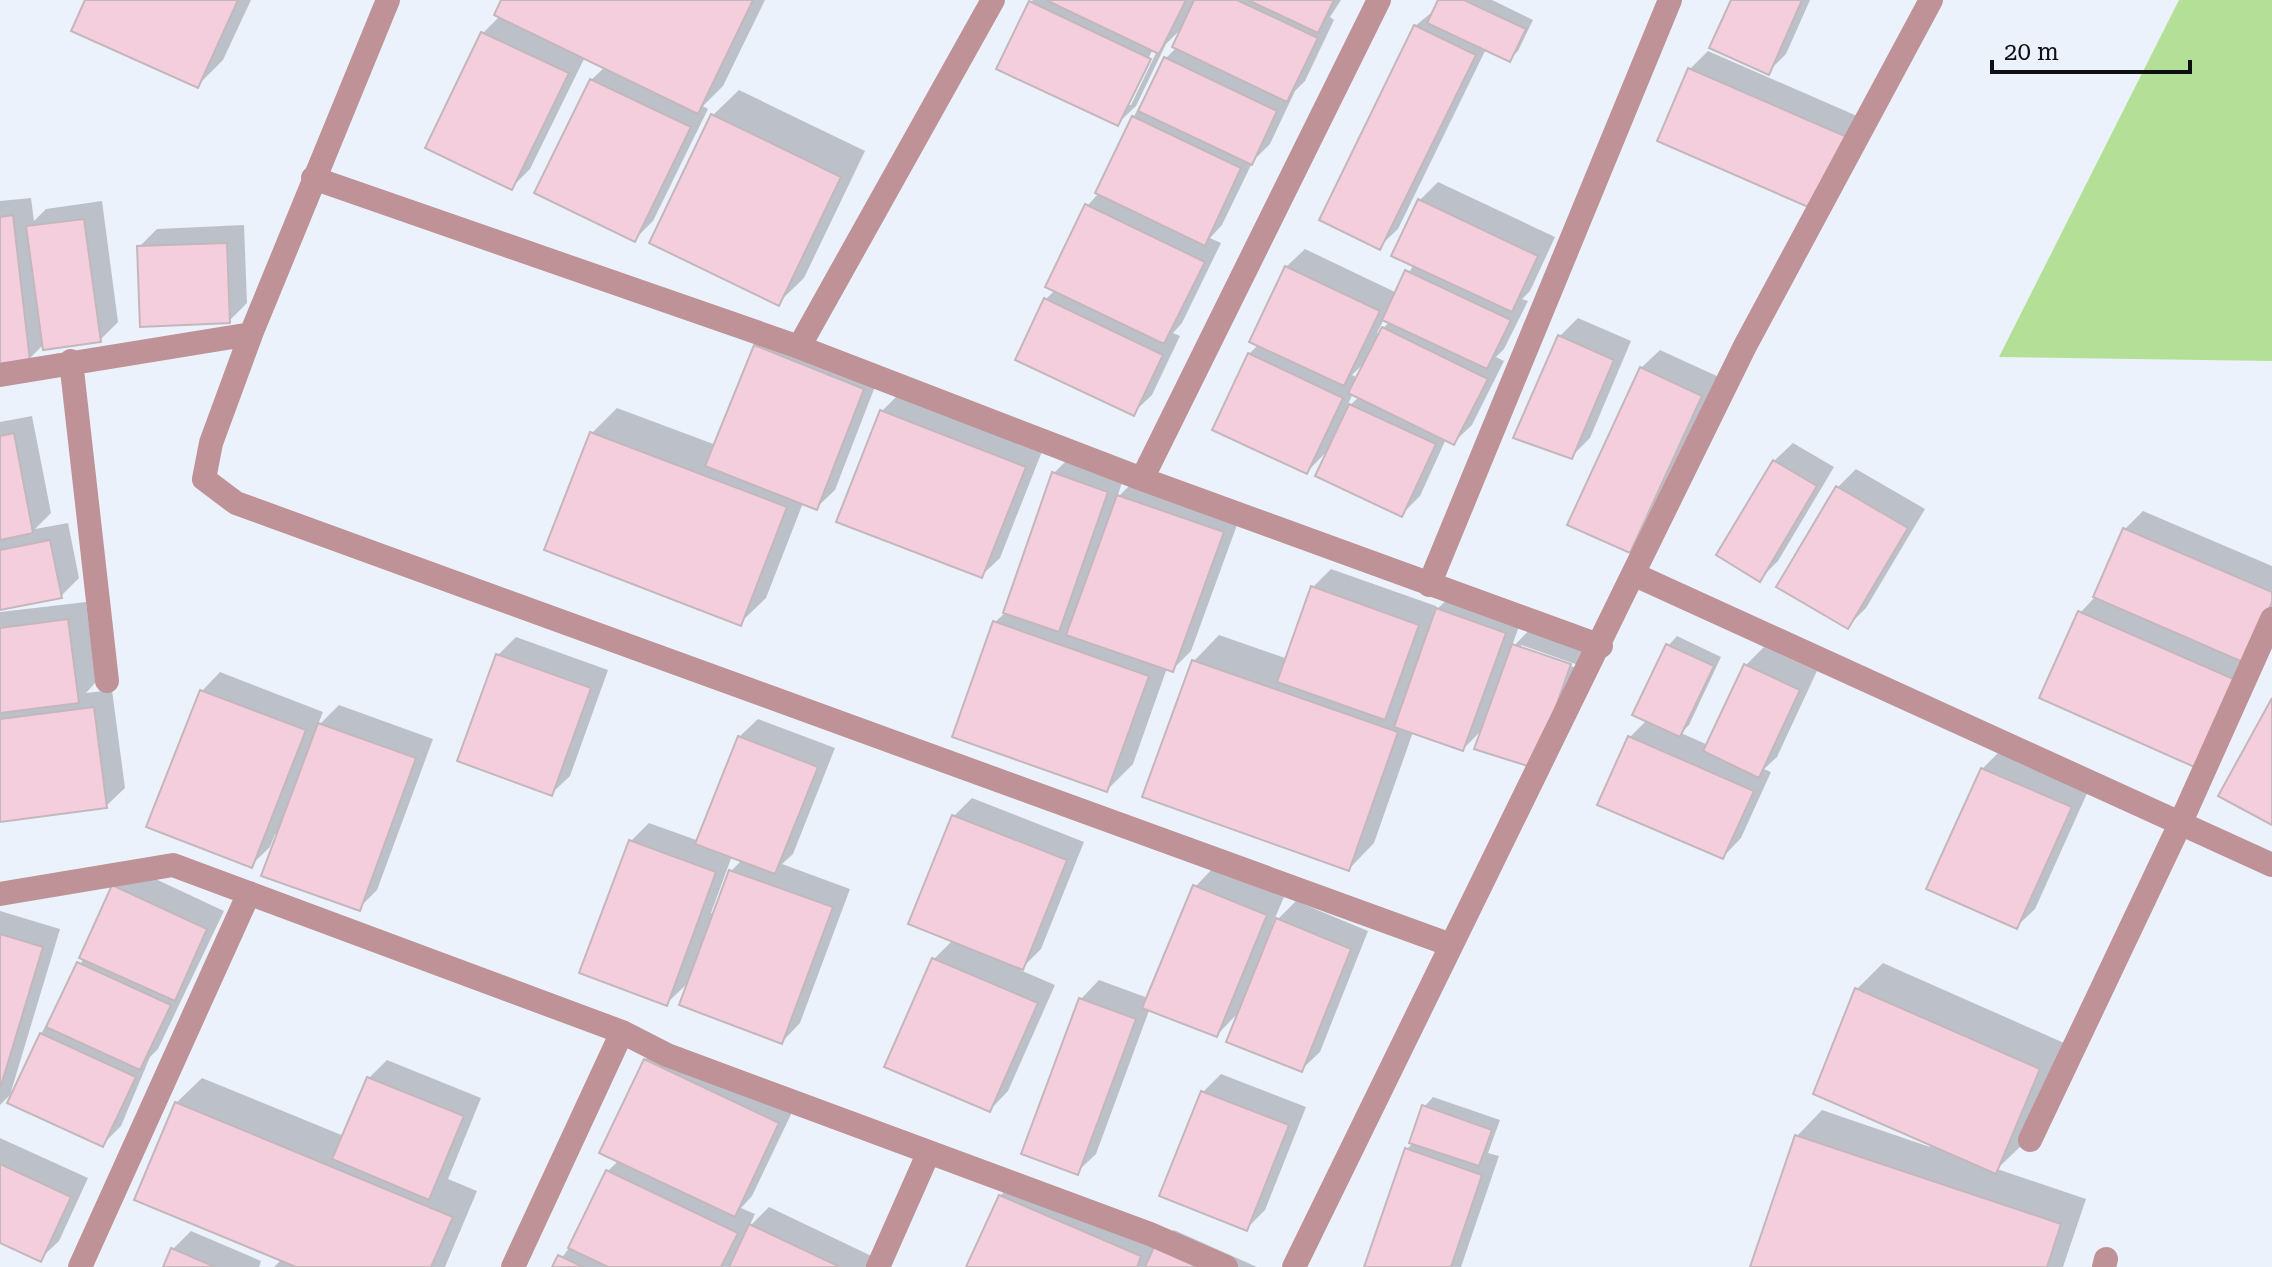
<svg xmlns="http://www.w3.org/2000/svg" width="2272" height="1267" viewBox="0 0 2272 1267" font-family="'Roboto Serif',serif">
	<rect width="100%" height="100%" fill="#ecf2fc"/>
	<path fill="#b3e096" d="M 2179,0 L 2272,0 L 2272,361 L 1999,357 Z"/>
	<path fill="#0003" fill-rule="evenodd" d="M 88,0 L 251,0 L 223,60 L 198,85 Z
		M 503,0 L 765,0 L 723,86 L 703,106 L 708,109 L 653,221 L 635,239 L 591,80 L 605,67 L 585,57 L 530,169 L 511,188 L 483,33 L 500,16 Z
		M 1033,0 L 1341,0 L 1330,17 L 1334,20 L 1305,81 L 1295,91 L 1270,144 L 1253,161 L 1222,225 L 1210,238 L 1221,243 L 1182,323 L 1173,333 L 1180,336 L 1152,395 L 1133,413 L 1046,299 L 1055,290 L 1087,206 L 1099,193 L 1133,118 L 1166,58 L 1177,47 L 1183,27 L 1166,44 L 1136,106 L 1117,124 L 1031,2 ZM 1153,49 L 1157,51 L 1131,105 L 1126,105 Z
		M 1441,0 L 1492,0 L 1533,20 L 1518,51 L 1509,60 L 1486,49 L 1398,229 L 1379,247 L 1415,26 L 1436,9 Z
		M 1733,0 L 1810,0 L 1786,54 L 1768,72 Z
		M 1708,51 L 1864,119 L 1833,189 L 1690,69 Z
		M 739,90 L 865,151 L 804,278 L 778,303 L 713,115 Z
		M 1438,182 L 1555,237 L 1530,291 L 1522,299 L 1528,301 L 1504,349 L 1496,357 L 1504,361 L 1472,425 L 1453,443 L 1446,439 L 1420,496 L 1402,514 L 1330,448 L 1307,472 L 1249,354 L 1259,344 L 1286,267 L 1305,249 L 1397,293 L 1414,264 L 1420,200 ZM 1384,319 L 1390,321 L 1378,334 L 1377,333 ZM 1365,362 L 1358,378 L 1352,375 ZM 1353,393 L 1360,396 L 1346,409 Z
		M 31,198 L 34,221 L 46,209 L 102,201 L 118,322 L 100,340 L 44,344 L 29,359 L 0,362 L 0,201 Z
		M 244,225 L 247,303 L 229,321 L 139,247 L 157,229 Z
		M 1578,318 L 1631,341 L 1590,438 L 1572,456 L 1560,336 Z
		M 774,328 L 881,371 L 835,490 L 816,508 L 803,503 L 766,598 L 740,623 L 592,433 L 617,408 L 716,445 L 755,346 Z
		M 1660,350 L 1719,377 L 1648,532 L 1630,551 L 1641,368 Z
		M 900,393 L 1043,449 L 1000,558 L 981,576 L 882,411 Z
		M 32,416 L 51,513 L 35,529 L 68,523 L 79,578 L 61,596 L 0,608 L 0,422 Z
		M 1793,443 L 1834,467 L 1778,561 L 1760,579 L 1774,461 Z
		M 1073,454 L 1125,473 L 1117,498 L 1137,478 L 1241,514 L 1191,651 L 1172,670 L 1167,668 L 1133,764 L 1107,790 L 995,622 L 1005,613 L 1054,473 Z
		M 1856,469 L 1925,509 L 1866,608 L 1847,627 L 1838,487 Z
		M 2143,511 L 2272,566 L 2272,621 L 2199,766 L 2080,613 L 2095,597 L 2125,529 Z
		M 1331,569 L 1436,606 L 1433,613 L 1456,591 L 1523,615 L 1511,649 L 1532,627 L 1588,646 L 1581,666 L 1521,645 L 1521,650 L 1580,669 L 1552,747 L 1484,728 L 1463,749 L 1413,732 L 1374,843 L 1349,869 L 1194,661 L 1219,635 L 1288,659 L 1313,587 Z
		M 86,602 L 96,682 L 86,693 L 112,690 L 125,788 L 106,806 L 0,820 L 0,612 Z
		M 1677,636 L 1721,657 L 1689,725 L 1681,733 L 1708,745 L 1746,665 L 1764,647 L 1817,671 L 1777,757 L 1764,769 L 1771,772 L 1741,838 L 1723,857 L 1630,737 L 1647,720 L 1668,646 Z
		M 516,637 L 608,670 L 570,776 L 551,794 L 498,655 Z
		M 220,672 L 323,712 L 317,727 L 339,705 L 433,739 L 377,890 L 359,908 L 279,835 L 275,834 L 270,847 L 251,865 L 202,691 Z
		M 758,719 L 835,748 L 793,854 L 782,864 L 850,889 L 800,1023 L 782,1042 L 690,981 L 666,1004 L 631,841 L 649,823 L 699,841 L 739,737 ZM 732,856 L 742,860 L 731,871 L 715,914 L 711,913 Z
		M 2001,750 L 2089,789 L 2035,909 L 2016,927 L 1982,769 Z
		M 972,798 L 1084,842 L 1041,949 L 1020,970 L 1055,985 L 1008,1091 L 990,1110 L 934,959 L 953,940 L 954,816 Z
		M 132,868 L 224,911 L 158,1049 L 150,1057 L 121,1126 L 102,1145 L 41,1034 L 84,958 L 114,887 Z
		M 1213,868 L 1284,897 L 1272,925 L 1296,901 L 1368,931 L 1320,1052 L 1301,1070 L 1240,1011 L 1217,1035 L 1150,1008 L 1096,1154 L 1077,1172 L 1081,999 L 1099,980 L 1148,998 L 1195,887 Z
		M 0,911 L 60,929 L 10,1095 L 0,1105 Z
		M 1883,963 L 2064,1043 L 2021,1146 L 1997,1169 L 2086,1199 L 2063,1267 L 1753,1267 L 1797,1136 L 1822,1110 L 1930,1147 L 1857,989 Z
		M 664,1042 L 796,1104 L 752,1196 L 741,1208 L 755,1214 L 749,1227 L 769,1207 L 882,1261 L 879,1267 L 555,1267 L 572,1244 L 607,1172 L 619,1160 L 645,1060 Z
		M 387,1060 L 481,1098 L 448,1179 L 477,1191 L 445,1267 L 274,1267 L 282,1259 L 176,1103 L 202,1078 L 344,1136 L 369,1078 Z
		M 1221,1074 L 1306,1107 L 1265,1210 L 1246,1229 L 1203,1092 Z
		M 1433,1097 L 1500,1120 L 1488,1153 L 1499,1156 L 1461,1267 L 1367,1267 L 1407,1149 L 1414,1142 L 1424,1107 Z
		M 0,1138 L 88,1178 L 59,1241 L 40,1259 L 0,1241 Z
		M 1019,1177 L 1158,1238 L 1152,1252 L 1174,1230 L 1257,1267 L 968,1267 L 1000,1196 Z
		M 191,1231 L 261,1261 L 259,1267 L 165,1267 L 172,1250 Z"/>
	<path fill="#f5cedd" stroke="#c3b7bb" stroke-width="2" d="M 85,0 L 238,0 L 198,88 L 71,31 Z
		M 501,0 L 753,0 L 698,114 L 494,15 Z
		M 1046,0 L 1186,0 L 1159,54 Z
		M 1194,0 L 1237,0 L 1318,38 L 1287,102 L 1172,47 Z
		M 1248,0 L 1334,0 L 1318,33 Z
		M 1438,0 L 1464,0 L 1526,29 L 1510,62 L 1427,23 Z
		M 1731,0 L 1802,0 L 1769,75 L 1709,48 Z
		M 1029,1 L 1151,59 L 1118,126 L 996,69 Z
		M 1414,25 L 1476,55 L 1380,250 L 1319,220 Z
		M 481,32 L 569,73 L 512,190 L 425,148 Z
		M 1164,57 L 1277,111 L 1252,165 L 1138,111 Z
		M 1688,68 L 1847,137 L 1815,210 L 1657,141 Z
		M 590,79 L 691,127 L 635,242 L 534,193 Z
		M 711,114 L 841,177 L 779,306 L 649,243 Z
		M 1132,116 L 1241,168 L 1205,246 L 1095,193 Z
		M 1418,199 L 1538,256 L 1512,312 L 1391,256 Z
		M 1085,204 L 1205,262 L 1164,344 L 1045,287 Z
		M 13,215 L 30,361 L 0,364 L 0,217 Z
		M 84,219 L 101,342 L 43,350 L 26,226 Z
		M 227,243 L 230,323 L 140,327 L 137,246 Z
		M 1285,266 L 1380,311 L 1344,386 L 1249,342 Z
		M 1405,270 L 1511,320 L 1487,369 L 1382,320 Z
		M 1044,298 L 1163,355 L 1134,416 L 1015,360 Z
		M 1382,327 L 1488,379 L 1454,445 L 1348,393 Z
		M 1558,335 L 1614,360 L 1572,459 L 1513,438 Z
		M 754,345 L 864,389 L 817,510 L 705,466 Z
		M 1248,353 L 1343,398 L 1307,474 L 1212,430 Z
		M 1640,367 L 1702,396 L 1630,553 L 1567,525 Z
		M 1349,404 L 1436,444 L 1402,517 L 1315,476 Z
		M 880,410 L 1026,467 L 982,578 L 836,522 Z
		M 590,432 L 787,507 L 741,626 L 544,550 Z
		M 14,433 L 33,533 L 0,540 L 0,436 Z
		M 1773,460 L 1817,486 L 1760,582 L 1716,555 Z
		M 1052,472 L 1108,492 L 1059,632 L 1003,613 Z
		M 1836,486 L 1908,528 L 1848,629 L 1776,587 Z
		M 1117,495 L 1224,532 L 1173,672 L 1066,635 Z
		M 2123,528 L 2272,592 L 2272,602 L 2245,663 L 2093,597 Z
		M 50,540 L 62,598 L 0,610 L 0,550 Z
		M 1311,586 L 1419,625 L 1385,720 L 1277,682 Z
		M 1436,608 L 1506,633 L 1463,751 L 1394,727 Z
		M 2078,611 L 2238,681 L 2199,769 L 2039,698 Z
		M 68,619 L 79,703 L 0,713 L 0,628 Z
		M 993,621 L 1149,676 L 1107,792 L 952,737 Z
		M 1512,644 L 1571,664 L 1534,768 L 1474,749 Z
		M 1666,644 L 1714,666 L 1680,737 L 1632,715 Z
		M 496,654 L 591,688 L 552,796 L 457,761 Z
		M 1192,660 L 1398,732 L 1349,871 L 1142,797 Z
		M 1744,664 L 1800,690 L 1759,778 L 1703,751 Z
		M 200,690 L 306,730 L 252,868 L 146,827 Z
		M 2272,698 L 2272,825 L 2218,796 Z
		M 94,707 L 107,808 L 0,822 L 0,719 Z
		M 318,723 L 416,758 L 360,911 L 261,876 Z
		M 738,736 L 818,767 L 775,874 L 695,844 Z
		M 1628,736 L 1754,791 L 1723,859 L 1597,805 Z
		M 1981,768 L 2072,807 L 2017,929 L 1926,889 Z
		M 952,815 L 1067,860 L 1023,970 L 908,924 Z
		M 629,840 L 716,872 L 667,1006 L 579,973 Z
		M 729,870 L 833,907 L 782,1044 L 679,1005 Z
		M 112,885 L 207,929 L 175,1001 L 79,958 Z
		M 1193,885 L 1267,915 L 1217,1037 L 1142,1008 Z
		M 1276,918 L 1351,949 L 1302,1072 L 1226,1042 Z
		M 0,934 L 43,947 L 0,1089 Z
		M 932,958 L 1038,1003 L 990,1112 L 884,1067 Z
		M 77,962 L 171,1005 L 140,1070 L 46,1027 Z
		M 1855,988 L 2040,1069 L 1996,1174 L 1813,1094 Z
		M 1079,998 L 1136,1019 L 1078,1175 L 1021,1154 Z
		M 40,1033 L 136,1077 L 103,1147 L 7,1103 Z
		M 644,1059 L 779,1123 L 735,1217 L 599,1153 Z
		M 367,1077 L 464,1116 L 429,1200 L 332,1159 Z
		M 1201,1091 L 1289,1125 L 1247,1231 L 1159,1196 Z
		M 175,1102 L 453,1217 L 431,1267 L 296,1267 L 134,1200 Z
		M 1422,1105 L 1492,1130 L 1479,1166 L 1409,1143 Z
		M 1795,1135 L 2061,1224 L 2047,1267 L 1750,1267 Z
		M 1405,1148 L 1482,1175 L 1451,1267 L 1364,1267 Z
		M 0,1164 L 71,1197 L 41,1262 L 0,1243 Z
		M 606,1170 L 738,1233 L 721,1267 L 608,1267 L 568,1248 Z
		M 999,1195 L 1141,1256 L 1137,1267 L 966,1267 Z
		M 749,1224 L 840,1267 L 729,1267 Z
		M 1154,1247 L 1198,1267 L 1145,1267 Z
		M 171,1248 L 215,1267 L 163,1267 Z
		M 558,1255 L 583,1267 L 552,1267 Z"/>
	<g fill="none" stroke-linecap="round" stroke-linejoin="round">
		<path stroke="#be9297" stroke-width="24" d="M 2104,1267 L 2106,1259"/>
		<path stroke="#be9297" stroke-width="24" d="M 388,0 L 251,334 L 211,443 L 204,479 L 236,503 L 1451,945
			M 313,178 L 799,347 L 1142,479 L 1601,646
			M 799,347 L 993,0
			M 71,361 L 107,681
			M 0,375 L 251,334
			M 1142,479 L 1379,0
			M 1633,574 L 1745,346 L 1931,0
			M 1429,585 L 1670,0
			M 0,894 L 173,865 L 622,1032 L 667,1055 L 1150,1234 L 1226,1267
			M 2030,1140 L 2180,824 L 2272,619
			M 80,1267 L 249,893
			M 513,1267 L 622,1032
			M 878,1267 L 928,1154
			M 1294,1267 L 1633,574 L 2272,865"/>
	</g>
	<path d="M1992 60v12h198v-12" fill="none" stroke="#0d0f13" stroke-width="4"/>
	<text x="2004" y="60" font-size="24" fill="#0d0f13" stroke="#ecf2fc" stroke-width="6" paint-order="stroke">20 m</text>
</svg>
